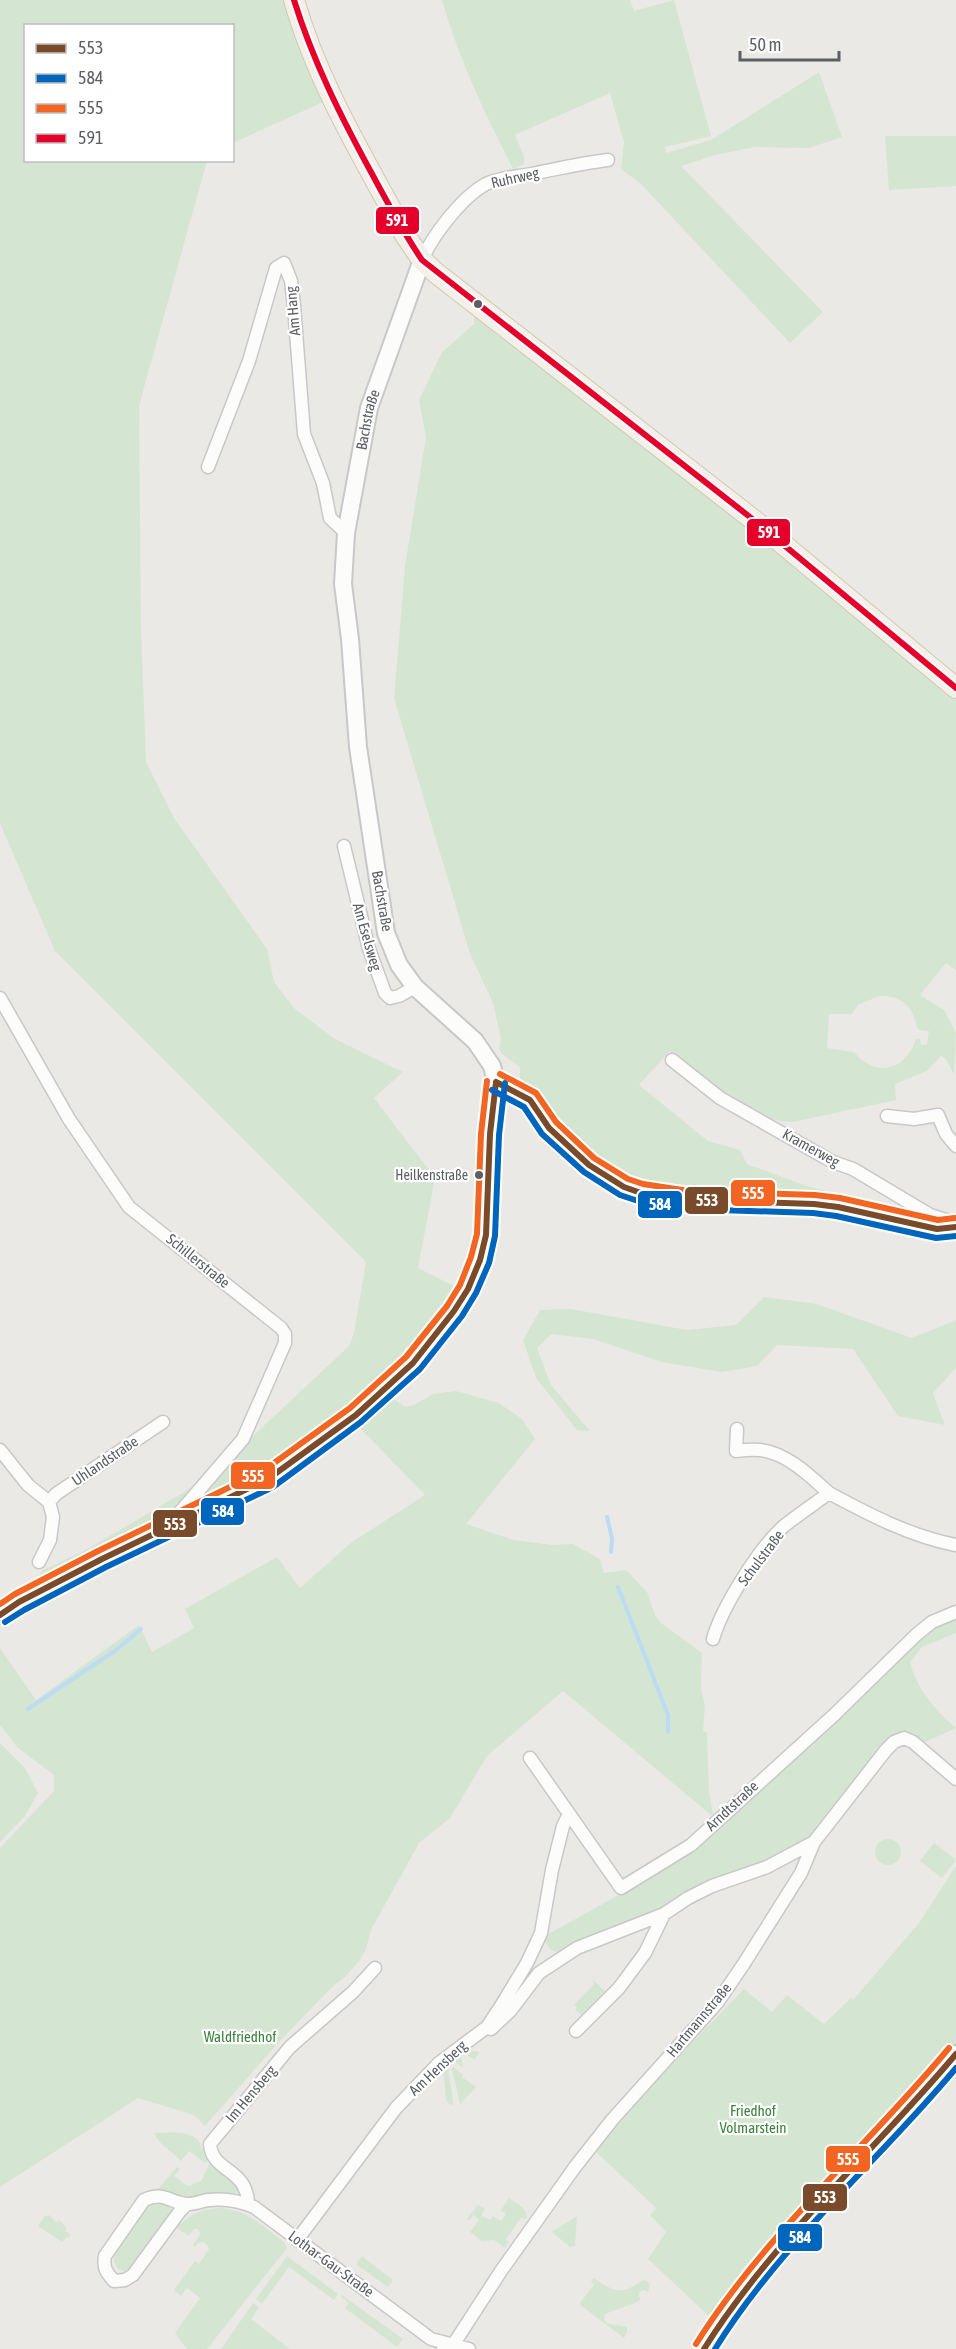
<svg xmlns="http://www.w3.org/2000/svg" width="956" height="2349" viewBox="0 0 956 2349" font-family="'Asap Condensed',sans-serif">
	<rect width="100%" height="100%" fill="#ebe9e5"/>
	<path fill="#d4e6d1" fill-rule="evenodd" d="M 0,0 L 294,0 L 332,98 L 233,143 L 232,26 L 26,26 L 26,160 L 207,161 L 139,406 L 141,626 L 146,762 L 174,818 L 267,949 L 274,982 L 294,1008 L 335,1039 L 403,1072 L 374,1098 L 435,1178 L 418,1268 L 452,1285 L 461,1286 L 410,1357 L 373,1393 L 269,1471 L 37,1583 L 41,1571 L 84,1551 L 208,1478 L 349,1346 L 354,1333 L 366,1262 L 55,951 L 0,823 Z
		M 442,0 L 630,0 L 634,11 L 674,0 L 711,136 L 665,147 L 666,153 L 711,140 L 819,72 L 842,137 L 809,148 L 755,147 L 715,155 L 681,166 L 823,312 L 790,343 L 641,184 L 621,169 L 624,143 L 610,93 L 515,135 L 524,156 L 524,164 L 513,169 C 485,114 459,60 442,0 Z
		M 885,136 L 956,136 L 956,186 L 889,190 Z
		M 474,309 L 676,468 L 956,696 L 956,970 L 946,963 L 920,995 L 944,1010 L 956,1033 L 954,1075 L 946,1059 L 941,1056 L 927,1071 L 895,1084 L 896,1100 L 793,1122 C 746,1122 704,1079 670,1051 L 639,1085 L 708,1141 L 740,1150 L 747,1164 L 807,1186 L 835,1193 L 847,1199 L 846,1202 C 825,1199 804,1195 783,1194 C 735,1191 669,1201 625,1179 C 582,1157 552,1120 520,1085 L 520,1067 L 501,1053 L 499,1048 L 501,1039 L 493,1003 L 470,954 L 394,698 L 405,566 L 426,437 L 419,400 L 442,352 L 474,324 ZM 879,996 C 905,996 912,1007 918,1030 L 929,1031 L 927,1044 L 921,1045 L 920,1039 L 916,1039 C 906,1071 875,1078 854,1052 L 827,1048 L 829,1014 L 852,1014 L 858,1005 Z
		M 764,1297 L 817,1304 L 912,1338 L 956,1320 L 956,1368 L 933,1393 L 945,1425 L 898,1416 L 853,1349 L 777,1345 L 757,1366 L 722,1372 L 661,1362 L 593,1339 L 551,1334 L 537,1348 L 551,1385 L 590,1431 L 577,1430 L 536,1378 L 523,1340 L 540,1310 L 571,1309 L 687,1330 L 736,1325 Z
		M 456,1391 L 499,1403 L 522,1419 L 535,1439 L 466,1524 L 514,1540 L 552,1545 L 573,1544 L 600,1559 L 604,1573 L 626,1570 L 647,1592 L 655,1615 L 661,1623 L 702,1653 L 701,1689 L 705,1706 L 703,1731 L 707,1732 L 709,1792 L 713,1814 L 712,1816 L 563,1691 L 487,1756 L 450,1818 L 419,1843 L 371,1930 L 366,1949 L 360,1960 L 345,1977 L 332,1987 L 278,2043 L 205,2126 L 194,2115 L 138,2098 L 0,2187 L 0,1848 L 54,1791 L 54,1775 L 18,1748 L 0,1725 L 0,1648 L 36,1700 L 139,1625 L 152,1652 L 194,1628 L 185,1609 L 277,1557 L 300,1588 L 352,1542 L 425,1495 L 358,1426 L 381,1407 L 388,1395 L 405,1407 L 414,1405 L 433,1394 Z
		M 956,1618 L 956,1633 L 922,1647 L 910,1662 C 917,1689 935,1710 956,1728 L 921,1744 L 901,1732 L 875,1754 L 816,1832 L 798,1845 L 764,1862 L 689,1891 L 653,1912 L 560,1953 C 550,1951 547,1947 544,1938 L 550,1933 L 657,1874 L 698,1845 L 915,1644 L 940,1624 Z
		M 0,1743 L 25,1768 L 38,1793 L 25,1816 L 0,1842 Z
		M875 1852a13 13 0 1 1 26 0a13 13 0 1 1-26 0Z
		M 934,1843 L 956,1860 L 942,1878 L 920,1861 Z
		M 956,1866 L 956,2044 L 908,2099 L 743,2272 L 712,2319 L 648,2259 L 666,2232 L 650,2215 L 656,2208 L 595,2151 L 650,2086 L 744,1989 L 772,2012 L 787,1995 L 824,2024 L 851,1998 L 853,2000 L 919,1923 Z
		M 592,1979 L 605,1991 L 581,2015 L 575,2010 L 577,2007 L 574,2005 L 594,1984 Z
		M 462,2050 L 480,2052 L 474,2060 L 465,2053 L 461,2054 L 463,2068 L 452,2059 L 447,2062 L 453,2101 L 453,2105 L 449,2104 L 446,2100 L 443,2068 L 444,2063 Z
		M 453,2067 L 463,2075 L 462,2077 L 476,2087 L 460,2104 L 452,2069 Z
		M 154,2133 C 166,2133 187,2130 197,2139 C 202,2144 202,2153 208,2160 L 205,2163 L 189,2151 L 181,2161 C 173,2152 157,2143 154,2133 Z
		M 210,2162 L 240,2186 L 241,2192 L 188,2199 L 157,2190 L 177,2167 L 180,2169 L 174,2176 L 188,2186 L 201,2181 Z
		M 509,2198 C 517,2204 529,2208 526,2219 L 521,2218 L 506,2239 L 509,2242 L 505,2248 L 494,2240 L 482,2241 L 470,2232 L 479,2220 L 474,2215 L 469,2220 L 467,2219 L 478,2205 L 485,2209 L 481,2215 L 490,2220 L 493,2216 L 501,2221 L 506,2214 L 501,2210 Z
		M 157,2202 L 176,2207 L 133,2267 L 124,2271 L 118,2269 L 114,2262 L 114,2253 L 147,2207 Z
		M 217,2208 C 245,2208 263,2226 284,2242 L 287,2248 L 207,2349 L 187,2349 L 175,2333 L 200,2298 L 187,2288 L 181,2296 L 174,2290 L 195,2261 L 199,2264 L 209,2249 L 207,2245 L 203,2242 L 198,2243 L 195,2247 L 193,2245 L 200,2234 L 198,2229 L 194,2229 L 189,2236 L 177,2228 C 188,2215 199,2210 217,2208 Z
		M 49,2215 L 56,2222 L 59,2220 L 67,2228 L 65,2231 L 71,2235 L 69,2238 L 67,2237 L 62,2242 L 38,2226 L 44,2217 Z
		M 577,2216 L 575,2246 L 570,2247 L 552,2232 Z
		M 287,2256 L 338,2294 L 334,2300 L 289,2267 L 262,2304 L 256,2299 Z
		M 362,2256 L 393,2280 L 388,2287 L 357,2265 L 357,2263 Z
		M 594,2278 C 616,2293 621,2295 643,2280 L 647,2281 L 650,2285 L 648,2292 L 643,2290 L 639,2292 L 640,2300 L 635,2303 L 605,2314 L 604,2320 L 606,2323 L 627,2327 L 627,2332 L 624,2338 L 579,2304 L 594,2285 L 591,2281 Z
		M 342,2295 L 403,2339 L 397,2347 L 345,2308 L 349,2303 L 341,2297 Z
		M 253,2303 L 259,2307 L 251,2319 L 290,2349 L 221,2349 Z"/>
	<g fill="none" stroke-linecap="round" stroke-linejoin="round">
		<path stroke="#bbdcf3" stroke-width="4" d="M 607,1517 L 612,1538 L 611,1552
			M 618,1587 L 668,1715 L 668,1732
			M 28,1709 L 116,1650 L 141,1629"/>
		<defs>
			<path id="minor" d="M 422,260 C 432,236 462,197 486,184 C 500,177 516,177 531,174 C 557,169 582,163 608,160
				M 208,467 L 249,361 L 276,268 L 284,263 L 291,281 L 294,306 L 304,434 L 323,483 L 330,518 L 346,533
				M 344,846 L 369,949 L 385,993 L 390,998 L 399,996 L 415,987
				M 0,998 L 69,1119 L 129,1207 L 281,1328 L 285,1334 L 285,1343 L 243,1439 L 181,1511 L 178,1521
				M 672,1060 L 720,1098 L 833,1162 L 853,1169 L 930,1215 L 956,1223
				M 887,1116 L 914,1119 L 938,1115 L 946,1134 L 956,1146
				M 737,1429 L 736,1451 C 744,1450 752,1449 760,1450 C 787,1453 810,1476 829,1493
				M 0,1450 L 28,1485 L 49,1502 L 53,1517 L 50,1540 L 39,1562
				M 49,1502 L 56,1494 L 163,1422
				M 713,1639 C 722,1607 759,1548 784,1526 C 799,1514 814,1504 829,1493 C 868,1514 912,1537 956,1545
				M 530,1758 L 621,1888 L 691,1845 L 834,1715 L 916,1635 L 932,1622 L 956,1612
				M 491,2029 L 510,2011 L 539,1973 L 577,1948 L 664,1914 L 688,1898 L 712,1886 L 767,1867 L 814,1842
				M 576,2031 L 619,1988 L 645,1953 L 664,1914
				M 187,2204 L 180,2211 L 133,2275 L 125,2280 L 114,2281 C 106,2272 103,2268 105,2256 L 144,2200 C 165,2190 170,2204 189,2204 C 195,2204 202,2201 208,2200 C 225,2198 238,2200 254,2207 L 431,2339 L 469,2349
				M 248,2204 C 247,2167 212,2173 210,2144 L 290,2047 L 353,1992 L 375,1968
				M 297,2240 L 396,2108 L 439,2063 L 487,2027 L 501,2006 L 527,1963 L 541,1933 L 552,1870 L 563,1826 L 569,1814
				M 443,2349 L 453,2345 L 501,2271 L 575,2167 L 612,2120 L 717,2003 L 743,1965 L 801,1873 L 814,1842 L 886,1750 L 894,1742 L 904,1738 L 913,1742 L 956,1779"/>
			<g id="tertiary">
				<path d="M 496,1082 L 530,1100 L 549,1128 L 589,1165 L 624,1187 L 641,1193 L 688,1200 L 814,1204 L 838,1207 L 937,1229 L 956,1227"/>
				<path id="s1" d="M 0,1615 L 19,1602 L 102,1559 L 268,1479 L 312,1449 L 356,1415 L 413,1363 L 454,1311 L 468,1289 L 480,1260 L 486,1235 L 490,1134 L 496,1082 L 492,1066 L 475,1041 L 415,987 L 399,965 L 386,933 L 358,747 L 350,639 L 343,584 L 346,533 L 369,408 L 422,260"/>
				<path d="M 704,2349 C 738,2291 782,2245 827,2196 C 871,2150 915,2104 956,2054"/>
			</g>
			<path id="primary" d="M 294,0 C 318,84 364,158 405,235 L 422,260 L 436,273 L 755,521 L 956,688"/>
		</defs>
		<use href="#minor" stroke="#c7c8c7" stroke-width="15"/>
		<use href="#tertiary" stroke="#c7c8c7" stroke-width="20"/>
		<use href="#primary" stroke="#d1c8b5" stroke-width="22"/>
		<use href="#minor" stroke="#fcfcfb" stroke-width="12"/>
		<use href="#tertiary" stroke="#fcfcfb" stroke-width="16"/>
		<use href="#primary" stroke="#f2f0e8" stroke-width="20"/>
		<defs>
			<path id="bus-1" d="M 496,1082 L 530,1100 L 549,1128 L 589,1165 L 624,1187 L 641,1193 L 688,1200 L 814,1204 L 838,1207 L 937,1229 L 956,1227
				M 0,1615 L 19,1602 L 102,1559 L 268,1479 L 356,1415 L 413,1363 L 454,1311 L 468,1289 L 480,1260 L 486,1235 L 490,1134 L 496,1082
				M 704,2349 C 773,2239 873,2153 956,2054"/>
			<path id="bus-2" d="M 492,1090 L 524,1107 L 542,1134 L 584,1172 L 620,1195 L 638,1201 L 688,1209 L 813,1213 L 836,1216 L 936,1238 L 956,1236
				M 5,1622 L 24,1610 L 106,1567 L 273,1487 L 361,1422 L 420,1369 L 462,1316 L 476,1293 L 489,1263 L 495,1236 L 499,1135 L 505,1083
				M 715,2349 C 780,2244 877,2163 956,2068"/>
			<path id="bus-3" d="M 500,1074 L 536,1093 L 556,1122 L 594,1158 L 628,1179 L 643,1184 L 689,1191 L 815,1195 L 840,1198 L 938,1220 L 955,1218
				M 0,1604 L 15,1594 L 98,1551 L 263,1471 L 350,1408 L 406,1357 L 447,1306 L 460,1285 L 471,1257 L 477,1234 L 481,1134 L 487,1081
				M 696,2344 C 765,2234 866,2148 949,2048"/>
			<path id="bus-4" d="M 294,0 C 313,61 341,117 371,172 C 387,202 403,232 422,260 L 755,521 L 956,688"/>
		</defs>
		<use href="#bus-1" stroke="#fff" stroke-width="10"/>
		<use href="#bus-2" stroke="#fff" stroke-width="10"/>
		<use href="#bus-3" stroke="#fff" stroke-width="10"/>
		<use href="#bus-4" stroke="#fff" stroke-width="10"/>
		<use href="#bus-1" stroke="#7a4b2a" stroke-width="6"/>
		<use href="#bus-2" stroke="#0065bd" stroke-width="6"/>
		<use href="#bus-3" stroke="#f26522" stroke-width="6"/>
		<use href="#bus-4" stroke="#e4002b" stroke-width="6"/>
	</g>
	<g fill="#5b5f63" stroke="#fff" stroke-width="2">
		<circle cx="478" cy="304" r="5"/>
		<circle cx="479" cy="1175" r="5"/>
	</g>
	<g text-anchor="middle" stroke-width="4.5" stroke-linejoin="round" paint-order="stroke">
		<g font-size="14" fill="#5b5f63" stroke="#fff" text-anchor="end">
			<text x="468" y="1180">Heilkenstraße</text>
		</g>
		<g font-size="15" fill="#5b5f63" stroke="#fff">
			<text transform="translate(515 178) rotate(-13)" y="5">Ruhrweg</text>
			<text transform="translate(293 311) rotate(-95)" y="5">Am Hang</text>
			<text dy="5" stroke="none"><textPath href="#s1" startOffset="1497">Bachstraße</textPath></text>
			<text transform="translate(382 901) rotate(80)" y="5">Bachstraße</text>
			<text transform="translate(367 937) rotate(74)" y="5">Am Eselsweg</text>
			<text transform="translate(811 1148) rotate(29)" y="5">Kramerweg</text>
			<text transform="translate(198 1261) rotate(39)" y="5">Schillerstraße</text>
			<text transform="translate(105 1461) rotate(-34)" y="5">Uhlandstraße</text>
			<text transform="translate(761 1558) rotate(-53)" y="5">Schulstraße</text>
			<text transform="translate(732 1806) rotate(-43)" y="5">Arndtstraße</text>
			<text transform="translate(699 2020) rotate(-50)" y="5">Hartmannstraße</text>
			<text transform="translate(438 2068) rotate(-43)" y="5">Am Hensberg</text>
			<text transform="translate(251 2094) rotate(-50)" y="5">Im Hensberg</text>
			<text transform="translate(331 2264) rotate(36)" y="5">Lothar-Gau-Straße</text>
		</g>
		<g font-size="15" fill="#3b823c" stroke="#fff">
			<text x="240" y="2042">Waldfriedhof</text>
			<text x="753" y="2116">Friedhof<tspan x="753" dy="17">Volmarstein</tspan></text>
		</g>
	</g>
	<g stroke="#fff" stroke-width="2">
		<rect x="375" y="206" width="45" height="29" rx="6" fill="#e4002b"/>
		<rect x="746" y="518" width="45" height="29" rx="6" fill="#e4002b"/>
		<rect x="730" y="1179" width="46" height="28" rx="6" fill="#f26522"/>
		<rect x="684" y="1186" width="45" height="29" rx="6" fill="#7a4b2a"/>
		<rect x="637" y="1190" width="46" height="29" rx="6" fill="#0065bd"/>
		<rect x="230" y="1461" width="46" height="29" rx="6" fill="#f26522"/>
		<rect x="200" y="1497" width="45" height="29" rx="6" fill="#0065bd"/>
		<rect x="152" y="1509" width="46" height="29" rx="6" fill="#7a4b2a"/>
		<rect x="825" y="2145" width="46" height="28" rx="6" fill="#f26522"/>
		<rect x="802" y="2183" width="46" height="29" rx="6" fill="#7a4b2a"/>
		<rect x="777" y="2223" width="46" height="29" rx="6" fill="#0065bd"/>
	</g>
	<g font-size="16" text-anchor="middle" font-weight="bold" fill="#fff">
		<text x="397" y="226">591</text>
		<text x="769" y="538">591</text>
		<text x="753" y="1199">555</text>
		<text x="707" y="1206">553</text>
		<text x="660" y="1210">584</text>
		<text x="253" y="1482">555</text>
		<text x="223" y="1517">584</text>
		<text x="175" y="1530">553</text>
		<text x="848" y="2165">555</text>
		<text x="825" y="2203">553</text>
		<text x="800" y="2243">584</text>
	</g>
	<rect x="24" y="24" width="210" height="138" fill="#ffffff" stroke="#bdbfc1" stroke-width="1.5"/>
	<rect x="36" y="44" width="30" height="9" fill="#7a4b2a" stroke="#bdbfc1" stroke-width="1.5"/>
	<text x="78" y="54" font-size="18" fill="#5b5f63">553</text>
	<rect x="36" y="74" width="30" height="9" fill="#0065bd" stroke="#bdbfc1" stroke-width="1.5"/>
	<text x="78" y="84" font-size="18" fill="#5b5f63">584</text>
	<rect x="36" y="104" width="30" height="9" fill="#f26522" stroke="#bdbfc1" stroke-width="1.5"/>
	<text x="78" y="114" font-size="18" fill="#5b5f63">555</text>
	<rect x="36" y="134" width="30" height="9" fill="#e4002b" stroke="#bdbfc1" stroke-width="1.5"/>
	<text x="78" y="144" font-size="18" fill="#5b5f63">591</text>
	<path d="M740 51v9h99v-9" fill="none" stroke="#5b5f63" stroke-width="3"/>
	<text x="749" y="51" font-size="18" fill="#5b5f63" stroke="#ffffff" stroke-width="4.5" paint-order="stroke">50 m</text>
</svg>
